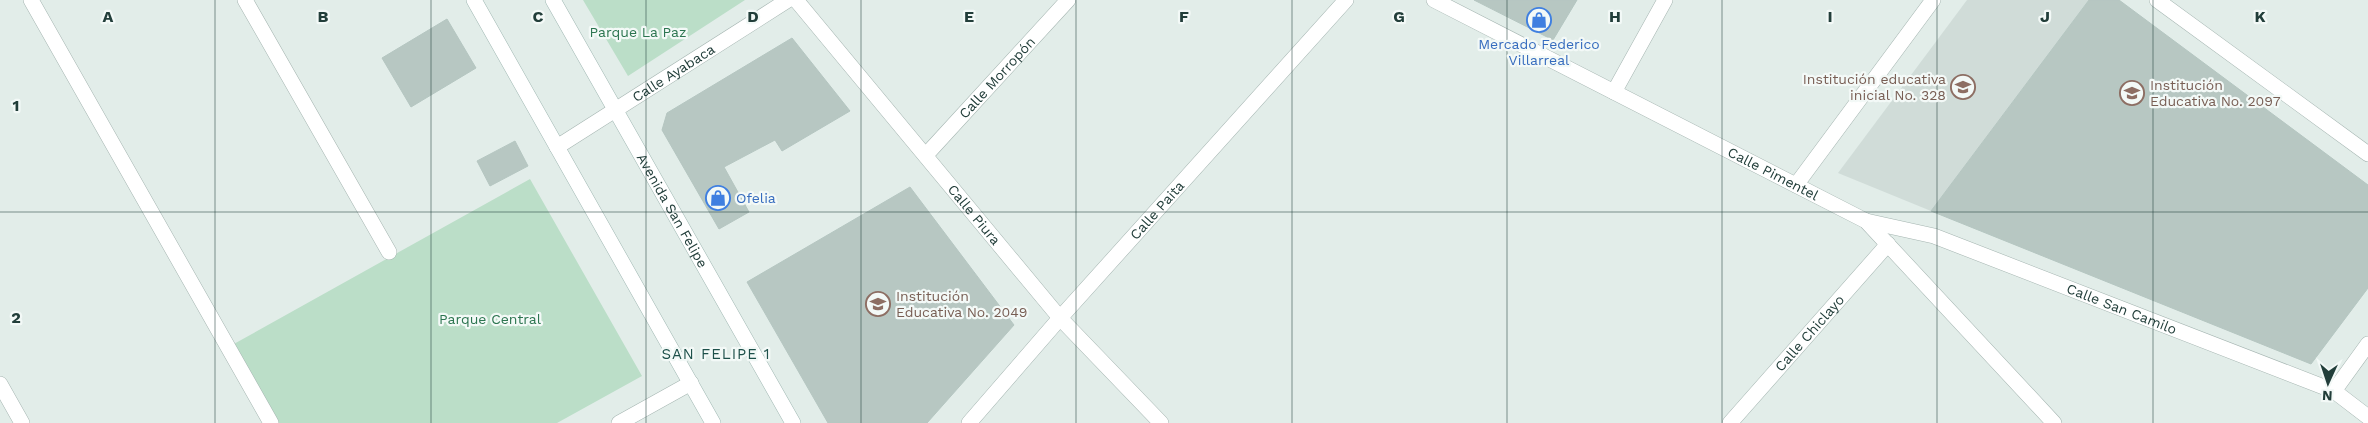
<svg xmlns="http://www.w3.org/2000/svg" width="2368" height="423" viewBox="0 0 2368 423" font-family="'Work Sans',sans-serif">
	<rect width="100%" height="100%" fill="#e2ede9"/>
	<path fill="#d0dcd8" d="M 1967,0 L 2089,0 L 1931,211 L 1838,173 Z"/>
	<path fill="#bbdec8" d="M 583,0 L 745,0 L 628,76 Z
		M 530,179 L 642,376 L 557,423 L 276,423 L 232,345 Z"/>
	<path fill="#b7c7c2" stroke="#b5c6c1" d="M 1474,0 L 1577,0 L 1553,40 Z
		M 2089,0 L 2119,0 L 2368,185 L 2368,288 L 2311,364 L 1931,211 Z
		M 447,19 L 476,68 L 411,107 L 382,58 Z
		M 792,38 L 850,111 L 782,151 L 775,140 L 724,167 L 749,212 L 719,229 L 662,130 L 667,113 Z
		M 515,141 L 528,166 L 490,186 L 477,161 Z
		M 910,187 L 1014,325 L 927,423 L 828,423 L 747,282 Z"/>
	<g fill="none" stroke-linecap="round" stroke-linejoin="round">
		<defs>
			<g id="street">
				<path d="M 31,0 L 271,423"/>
				<path d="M 245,0 L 389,252"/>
				<path id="s1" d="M 796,0 L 1060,318 L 1161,423"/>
				<path id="s2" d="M 1434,0 L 1866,221 L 2054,423"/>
				<path d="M 2157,0 L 2368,154"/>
				<path d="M 1614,92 L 1665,0"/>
				<path id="s3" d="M 557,147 L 788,0"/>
				<path id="s4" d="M 926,155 L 1068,0"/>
				<path d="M 1796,185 L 1933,0"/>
				<path id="s5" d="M 1866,221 L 1934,236 L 2334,391 L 2368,417"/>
				<path d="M 0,384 L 22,423"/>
				<path d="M 2334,391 L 2368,344"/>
				<path d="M 619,423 L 691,383"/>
				<path id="s6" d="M 969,423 L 1060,318 L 1346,0"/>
				<path id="s7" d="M 1730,423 L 1888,244"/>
			</g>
			<g id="secondary">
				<path d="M 474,0 L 713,423"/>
				<path id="s8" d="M 553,0 L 793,423"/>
			</g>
		</defs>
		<use href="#street" stroke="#a5b5b1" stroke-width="16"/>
		<use href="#secondary" stroke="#a0b8b3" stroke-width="16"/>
		<use href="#street" stroke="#fff" stroke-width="15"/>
		<use href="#secondary" stroke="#fff" stroke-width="15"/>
	</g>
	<path fill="none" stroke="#223e3a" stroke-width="1" stroke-opacity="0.55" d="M 215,0 L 215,423M 431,0 L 431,423M 646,0 L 646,423M 861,0 L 861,423M 1076,0 L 1076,423M 1292,0 L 1292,423M 1507,0 L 1507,423M 1722,0 L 1722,423M 1937,0 L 1937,423M 2153,0 L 2153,423M 0,212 L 2368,212"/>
	<defs>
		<symbol id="shop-ring" viewBox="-11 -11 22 22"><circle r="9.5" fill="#f3f9f7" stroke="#3f7fe0" stroke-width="1.5"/><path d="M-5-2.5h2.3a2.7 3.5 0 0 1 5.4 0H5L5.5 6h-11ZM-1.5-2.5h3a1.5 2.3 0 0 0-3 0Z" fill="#3f7fe0"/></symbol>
		<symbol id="school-ring" viewBox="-11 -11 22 22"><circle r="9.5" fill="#f3f9f7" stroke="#8d6e63" stroke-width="1.5"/><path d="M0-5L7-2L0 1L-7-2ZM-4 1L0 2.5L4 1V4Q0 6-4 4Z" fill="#8d6e63"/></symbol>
	</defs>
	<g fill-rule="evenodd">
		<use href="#shop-ring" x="1525" y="6" width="28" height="28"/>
		<use href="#school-ring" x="1949" y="73" width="28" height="28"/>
		<use href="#school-ring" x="2118" y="79" width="28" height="28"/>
		<use href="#shop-ring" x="704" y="184" width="28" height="28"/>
		<use href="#school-ring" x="864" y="290" width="28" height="28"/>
	</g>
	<g text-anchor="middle" stroke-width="4.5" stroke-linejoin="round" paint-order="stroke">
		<g font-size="14" fill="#2c7550" stroke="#f3f9f7">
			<text x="638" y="37">Parque La Paz</text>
			<text x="490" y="324">Parque Central</text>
		</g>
		<g font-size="14" fill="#366cbe" stroke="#f3f9f7">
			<text x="1539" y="49">Mercado Federico<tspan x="1539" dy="16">Villarreal</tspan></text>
			<text x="736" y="203" text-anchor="start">Ofelia</text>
		</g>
		<g font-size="14" fill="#223e3a" stroke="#f3f9f7">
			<text dy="5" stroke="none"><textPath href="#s3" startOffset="138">Calle Ayabaca</textPath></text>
			<text dy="5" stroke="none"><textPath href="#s4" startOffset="105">Calle Morropón</textPath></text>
			<text dy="5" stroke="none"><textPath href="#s2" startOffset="381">Calle Pimentel</textPath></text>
			<text dy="5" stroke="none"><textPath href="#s8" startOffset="242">Avenida San Felipe</textPath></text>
			<text dy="5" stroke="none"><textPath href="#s6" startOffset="284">Calle Paita</textPath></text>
			<text dy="5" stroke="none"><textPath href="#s1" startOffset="279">Calle Piura</textPath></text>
			<text dy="5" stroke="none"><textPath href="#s5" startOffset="271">Calle San Camilo</textPath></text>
			<text dy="5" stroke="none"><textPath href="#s7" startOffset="120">Calle Chiclayo</textPath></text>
		</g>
		<g font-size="14" fill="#785e54" stroke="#f3f9f7" text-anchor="start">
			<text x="1946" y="84" text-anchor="end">Institución educativa<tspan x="1946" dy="16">inicial No. 328</tspan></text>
			<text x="2150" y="90">Institución<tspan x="2150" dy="16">Educativa No. 2097</tspan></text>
			<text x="896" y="301">Institución<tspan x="896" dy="16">Educativa No. 2049</tspan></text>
		</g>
		<g font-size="15" letter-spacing="1" fill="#1d504a" stroke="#f3f9f7">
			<text x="716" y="359">SAN FELIPE 1</text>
		</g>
	</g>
	<g font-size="16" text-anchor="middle" font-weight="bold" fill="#223e3a" stroke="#f3f9f7" stroke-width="4.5" stroke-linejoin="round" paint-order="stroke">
		<text x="108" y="22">A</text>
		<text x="323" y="22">B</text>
		<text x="538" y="22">C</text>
		<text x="753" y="22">D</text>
		<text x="969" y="22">E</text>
		<text x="1184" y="22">F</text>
		<text x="1399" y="22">G</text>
		<text x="1615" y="22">H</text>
		<text x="1830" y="22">I</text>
		<text x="2045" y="22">J</text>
		<text x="2260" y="22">K</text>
		<text x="16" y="111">1</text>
		<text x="16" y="323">2</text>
	</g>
	<g transform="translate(2328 383) rotate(183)" stroke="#f3f9f7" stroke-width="4" paint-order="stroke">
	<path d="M0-4L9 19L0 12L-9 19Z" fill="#223e3a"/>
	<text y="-8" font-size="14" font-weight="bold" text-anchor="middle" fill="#223e3a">N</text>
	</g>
</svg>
